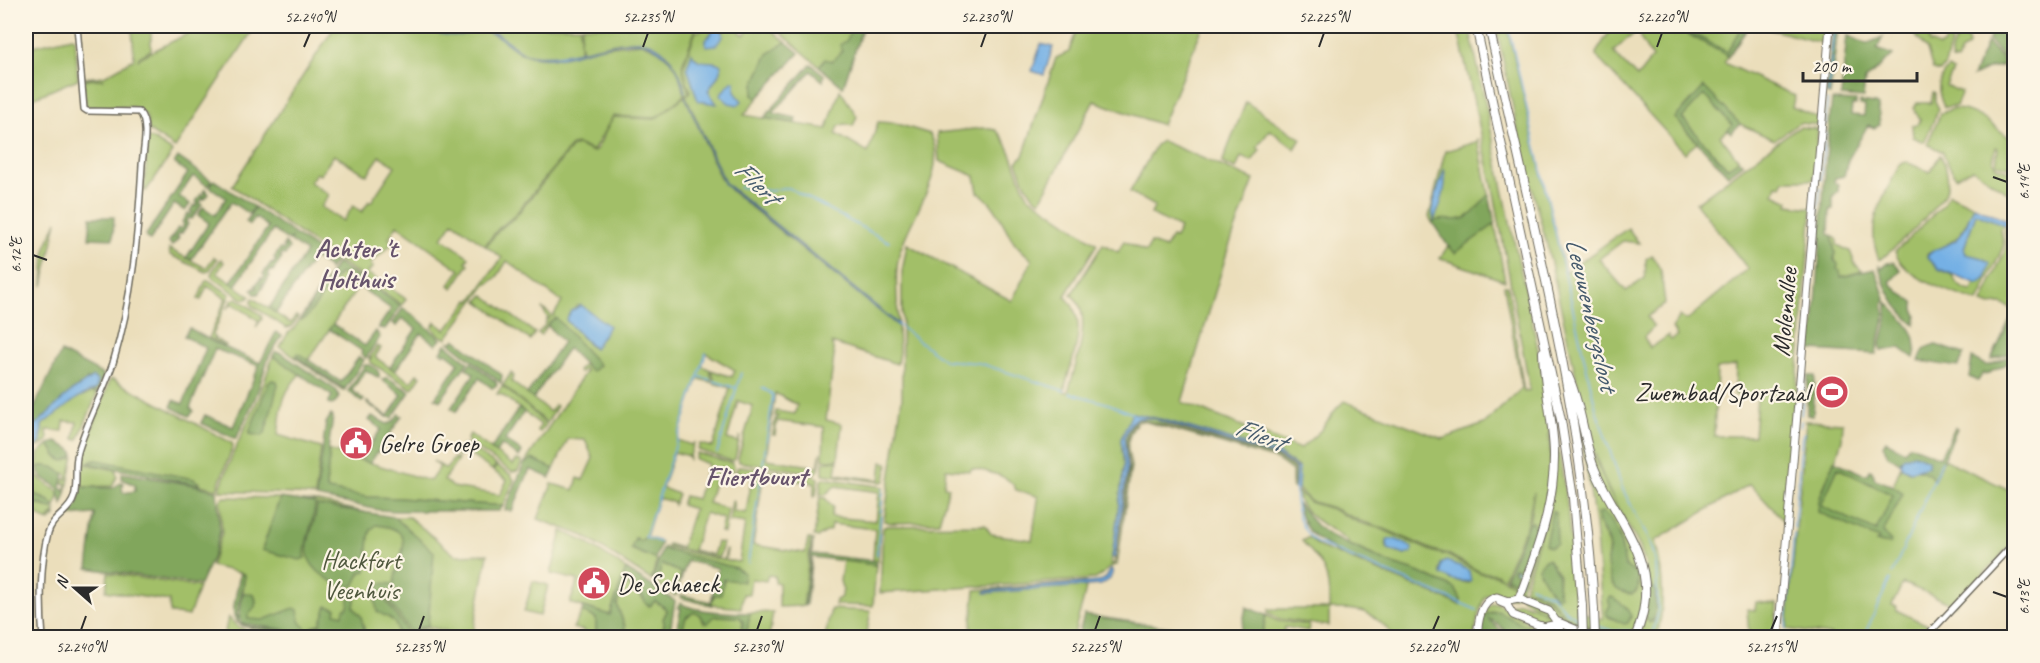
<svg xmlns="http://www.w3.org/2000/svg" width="2040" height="663" viewBox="0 0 2040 663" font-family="Caveat,sans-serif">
	<rect width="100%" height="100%" fill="#fcf5e5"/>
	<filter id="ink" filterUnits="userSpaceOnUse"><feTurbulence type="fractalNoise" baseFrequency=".0167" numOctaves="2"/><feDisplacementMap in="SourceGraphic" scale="12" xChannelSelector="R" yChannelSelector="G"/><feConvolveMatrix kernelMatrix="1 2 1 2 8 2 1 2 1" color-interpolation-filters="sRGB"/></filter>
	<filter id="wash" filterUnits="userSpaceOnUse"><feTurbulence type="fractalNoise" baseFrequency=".008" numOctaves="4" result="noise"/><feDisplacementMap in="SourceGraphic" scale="24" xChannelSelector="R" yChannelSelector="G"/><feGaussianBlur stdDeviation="1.35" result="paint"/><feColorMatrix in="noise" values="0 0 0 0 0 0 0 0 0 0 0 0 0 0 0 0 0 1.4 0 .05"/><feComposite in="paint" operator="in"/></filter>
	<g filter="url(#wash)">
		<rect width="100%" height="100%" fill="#ebdebb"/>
		<path fill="#a2bf67" stroke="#667549" stroke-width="1.5" fill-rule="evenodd" d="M 132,26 L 151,26 L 151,50 L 139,57 L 138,60 L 141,57 L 203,26 L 253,26 L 253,30 L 175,148 L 149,131 L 146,116 L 133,107 L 86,107 L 83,80 L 104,79 L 83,78 L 104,76 L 134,59 Z
			M 335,26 L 420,26 L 435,33 L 461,35 L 480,29 L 500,37 L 520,53 L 553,58 L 601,47 L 642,43 L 658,50 L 673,63 L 679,73 L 684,95 L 660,115 L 653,118 L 613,116 L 593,151 L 577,144 L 572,145 L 514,216 L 498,229 L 485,245 L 453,222 L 442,238 L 469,257 L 466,262 L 469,264 L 453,288 L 449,285 L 460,270 L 397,225 L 389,238 L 393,243 L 370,264 L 373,267 L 367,273 L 406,299 L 402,305 L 232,186 ZM 334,155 L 367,175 L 380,156 L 395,166 L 371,202 L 369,201 L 362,212 L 353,206 L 343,221 L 321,207 L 329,195 L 310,182 L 316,173 L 320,175 Z
			M 423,26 L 580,26 L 580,51 C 563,56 537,61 520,52 C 505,43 502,31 481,28 C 473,27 470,32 463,33 C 450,36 433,32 423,26 Z
			M 582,26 L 697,26 L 682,65 L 689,93 L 685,95 C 682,72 669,47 643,42 C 628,38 598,47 582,51 L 580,42 Z
			M 702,26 L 714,26 L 713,31 L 706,40 L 724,31 L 722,26 L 741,26 L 740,32 L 744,35 L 752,26 L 761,29 L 767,26 L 786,42 L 768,54 L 754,84 L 753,95 L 757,99 L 744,115 L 827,129 L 840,90 L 857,116 L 853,126 L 845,124 L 839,126 L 836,134 L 868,153 L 878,122 L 894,123 L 930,134 C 951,170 907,220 899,255 C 894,277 898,302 898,324 L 725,183 L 686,96 L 690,91 L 683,67 L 696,31 L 700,31 ZM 692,54 C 702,69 711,57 721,65 L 721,71 L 708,91 L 716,103 L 701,102 C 692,87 686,70 692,54 Z
			M 775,26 L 863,26 L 843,87 L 774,27 Z
			M 1078,26 L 1203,26 L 1162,125 L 1094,101 L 1040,201 C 1025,191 1023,177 1017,162 L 1023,156 L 1056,58 L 1069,52 Z
			M 1457,26 L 1469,26 C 1485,98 1499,172 1515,245 C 1532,321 1555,405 1549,484 C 1546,520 1532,555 1521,589 L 1506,580 L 1506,578 L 1507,579 L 1516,573 L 1513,570 L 1516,568 L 1529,524 L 1534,492 L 1527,524 L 1503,579 L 1497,574 L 1480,572 L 1448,554 L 1433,550 L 1380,527 L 1360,521 L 1333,508 L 1310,501 L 1298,489 L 1298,467 L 1279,454 L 1164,420 L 1133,413 L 1121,439 L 1124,466 L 1111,564 L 1114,564 L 1115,557 L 1127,468 L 1124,438 L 1131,423 L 1137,418 L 1151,418 L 1280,457 L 1296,469 L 1295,489 L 1293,488 L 1294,469 L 1280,458 L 1171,426 L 1139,419 L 1132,424 L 1126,440 L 1128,469 L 1115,565 C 1107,567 1104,575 1095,579 L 880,593 L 883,528 L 886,526 L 985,525 L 991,534 L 1032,540 L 1038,500 L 1037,496 L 1016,490 C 1010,474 986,472 972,468 L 970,471 L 946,469 L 944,486 L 949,487 L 939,522 L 891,523 L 884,521 L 902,398 L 902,272 L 907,244 L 1012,301 L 1032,260 C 1025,253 1018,248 1012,239 C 1001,221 996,204 978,192 L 975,176 L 939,161 L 937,133 L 983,128 L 996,130 C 1014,148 1016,175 1028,196 L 1097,244 L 1065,296 C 1092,324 1070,360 1064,392 L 1068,392 C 1074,370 1096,311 1071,295 L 1103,244 L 1118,252 L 1124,241 L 1146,252 L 1151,243 L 1165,248 L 1172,237 L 1175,238 L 1180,228 L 1151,214 L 1155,206 L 1130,192 L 1156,145 L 1162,141 L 1254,180 L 1228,249 L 1182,402 L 1300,449 L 1321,430 L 1336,409 L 1344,401 L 1443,439 L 1484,424 L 1522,388 L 1504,286 L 1508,286 L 1524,392 L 1530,390 L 1494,193 Z
			M 1496,26 L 1507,26 L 1565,273 L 1628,228 L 1639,243 L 1623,241 L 1599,259 L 1626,291 L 1645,278 L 1646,259 L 1652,255 L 1661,271 L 1665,304 L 1647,317 L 1654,327 L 1644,337 L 1650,348 L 1668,336 L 1671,340 L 1677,336 L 1672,328 L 1680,316 L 1685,320 L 1688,319 L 1748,269 L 1696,203 L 1792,131 L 1800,127 L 1818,129 L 1814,180 L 1784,180 L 1781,186 L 1777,185 L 1774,194 L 1789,201 L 1788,205 L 1812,208 L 1785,522 L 1750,484 L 1655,541 C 1663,572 1666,604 1657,635 L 1662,637 L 1638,637 L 1645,617 L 1653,622 L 1654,619 L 1656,592 L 1654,588 L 1648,588 L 1645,563 L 1640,547 L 1608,490 L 1590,440 L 1547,245 L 1522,151 ZM 1736,365 L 1735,395 L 1757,397 L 1754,436 L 1714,436 L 1717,369 Z
			M 1613,26 L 1641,26 L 1638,32 L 1627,39 L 1613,52 L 1637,77 L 1652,58 L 1640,38 L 1644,26 L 1749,26 L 1724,63 L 1795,96 L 1792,107 L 1819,118 L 1818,125 L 1799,123 L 1774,140 L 1740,124 L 1703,88 L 1676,118 L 1697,143 L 1685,153 L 1596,56 L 1596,53 Z
			M 1757,26 L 1825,26 L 1822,43 Z
			M 1918,26 L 1940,27 L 1941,32 L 1933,33 L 1929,41 L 1930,44 L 1932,43 L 1939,47 L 1944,44 L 1946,39 L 1944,30 L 1948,30 L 1953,35 L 1945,65 L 1940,72 L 1933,70 L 1927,50 L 1916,36 L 1914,30 Z
			M 1962,36 L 1968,40 L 1969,45 L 1961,51 L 1957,61 L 1952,60 C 1949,52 1953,45 1957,38 Z
			M 72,37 L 75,38 L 78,79 L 26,101 L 33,46 Z
			M 1948,68 L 1953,71 L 1946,86 L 1962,92 L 1956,106 L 1944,107 C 1937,92 1936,80 1948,68 Z
			M 1933,92 L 1935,93 L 1935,101 L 1939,109 L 1924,142 L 1913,137 L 1912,126 L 1917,125 L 1920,120 L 1914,108 L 1917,103 L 1931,103 Z
			M 1704,94 L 1733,125 L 1720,136 L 1739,160 L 1728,169 L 1682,118 Z
			M 685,96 L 720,178 L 732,192 L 898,326 L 899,352 L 897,364 L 832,343 L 834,356 L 826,420 L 842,424 L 838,459 L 829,460 L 823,459 L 824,427 L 777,421 L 775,435 L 773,435 L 775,419 L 777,419 L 778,416 L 775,416 L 776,411 L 795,414 L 797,405 L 775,393 L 766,459 L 818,467 L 821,452 L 819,470 L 816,473 L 739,462 L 738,458 L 753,406 L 738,401 L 727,439 L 738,442 L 740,436 L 735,459 L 732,461 L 698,450 L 700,444 L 713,447 L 730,388 L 713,383 L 714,378 L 711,370 L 732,377 L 735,370 L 706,353 L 702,366 L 709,369 L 712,378 L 711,382 L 698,379 L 677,440 L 691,445 L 694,443 L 689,459 L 688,456 L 674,452 L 662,488 L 678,494 L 674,505 L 673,502 L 658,498 L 646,537 L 640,541 L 636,538 L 632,549 L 657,560 L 651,580 L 584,536 L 538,519 L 552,484 L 574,490 L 578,478 L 583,480 L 593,458 L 585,440 L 568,439 L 554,469 L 532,460 L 524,464 L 586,371 L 584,369 L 580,373 L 578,371 L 583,364 L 592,372 L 554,320 L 550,322 L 541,335 L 538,333 L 545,325 L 547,319 L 550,318 L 547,317 L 542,308 L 553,316 L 562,302 L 507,261 L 497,277 L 485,286 L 447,338 C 442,338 433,331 433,326 L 435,322 L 446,330 L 469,300 L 471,301 L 502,258 L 486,246 L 499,230 L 515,217 L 572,147 L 577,145 L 593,152 L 597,149 L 613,117 L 655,119 ZM 577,306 L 592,348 L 566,320 Z
			M 1246,102 L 1301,139 L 1295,149 L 1270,130 L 1257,147 L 1260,150 L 1252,161 L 1241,157 L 1236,169 L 1222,163 Z
			M 1952,109 C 1974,107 1997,129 2014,141 L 2014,168 L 1996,164 L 1998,149 L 1996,147 L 1993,161 L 1996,167 L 2014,172 L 2014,197 L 1973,169 L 1956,177 L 1947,163 L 1943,152 L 1927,144 L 1941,113 Z
			M 148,138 L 153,139 L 173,152 L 146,191 L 144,190 Z
			M 1478,140 L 1489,194 L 1475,212 L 1464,219 L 1432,222 L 1429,217 L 1445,151 L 1476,142 Z
			M 1940,155 C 1946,164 1950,180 1946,190 C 1941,205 1893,251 1879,260 C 1864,221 1884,199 1899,165 L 1906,162 L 1930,172 Z
			M 1949,194 L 1974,206 C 1961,237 1958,241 1927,254 L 1927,257 L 1939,269 L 1953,275 C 1954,284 1964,290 1972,291 L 1975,283 L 1978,284 L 1971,256 L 1966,254 L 1964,248 L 1976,213 L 2004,224 L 2001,230 L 2004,245 L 1978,302 C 1952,292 1905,280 1895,252 L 1943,205 Z
			M 57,221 L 43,286 L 45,250 Z
			M 1495,224 L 1505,281 L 1440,258 L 1448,246 L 1456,252 Z
			M 2007,225 L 2014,229 L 2014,310 L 2002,304 L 1988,305 L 1982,303 L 2007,246 L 2005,230 Z
			M 1832,236 L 1837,239 L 1837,245 L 1850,251 L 1855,264 L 1862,271 L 1841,277 C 1834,263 1834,250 1832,236 Z
			M 169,249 L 206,268 L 214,257 L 217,259 L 209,271 L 206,272 L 170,255 Z
			M 221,259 L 224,262 L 217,273 L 250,296 L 247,299 L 243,299 L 211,276 L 212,272 Z
			M 337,263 L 363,280 L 306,364 L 294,356 L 344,390 L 342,390 L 280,347 L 288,333 L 293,330 Z
			M 208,280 L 230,294 L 213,335 L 215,339 L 226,345 L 225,347 L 209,338 L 226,298 L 207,286 L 201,300 L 198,299 L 205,282 Z
			M 484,295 L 535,333 L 530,340 L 478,301 Z
			M 237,298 L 261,315 L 262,319 L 256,327 L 259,321 L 232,303 L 227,309 L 232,300 Z
			M 253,298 L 290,323 L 296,316 L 298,317 L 291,327 L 286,328 L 253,306 L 251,302 Z
			M 377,346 L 381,348 L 375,357 L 411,382 L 417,374 L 421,376 L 412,389 L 370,362 L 369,358 L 372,359 L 370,357 Z
			M 273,356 L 300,374 C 280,395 282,408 278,435 L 321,448 L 315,496 L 296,494 L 219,491 L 232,456 L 259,397 ZM 269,382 L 262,436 L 250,434 Z
			M 511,373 L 514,376 L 511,381 L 550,412 L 555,405 L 557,406 L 547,423 L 503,385 Z
			M 112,379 L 232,443 L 233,446 L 217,489 L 200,485 L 199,482 L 94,460 L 87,463 L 81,462 L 85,448 L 110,380 Z
			M 502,386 L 529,408 L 546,425 L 540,432 L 537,430 L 541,425 L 502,395 L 497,394 Z
			M 93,392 L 97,394 L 78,440 L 74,439 L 77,422 L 64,421 L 63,431 L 47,430 L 48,440 C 43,447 36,448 29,446 L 30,441 L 31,446 L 33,446 L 42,436 L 42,425 L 44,423 L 79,397 Z
			M 1551,404 L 1567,503 L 1577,611 L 1603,620 L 1595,526 L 1581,429 L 1639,556 L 1644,600 L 1634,636 L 1617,637 L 1566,617 L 1548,597 L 1534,591 L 1524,590 L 1552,496 ZM 1610,519 L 1620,537 L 1625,566 L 1638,575 L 1639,586 L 1636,592 L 1607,562 L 1609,544 L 1598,523 ZM 1555,568 L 1559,575 L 1558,591 L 1550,591 L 1539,572 ZM 1610,597 C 1618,600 1629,611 1631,618 L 1621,622 L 1608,617 L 1606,613 L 1610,606 Z
			M 1142,420 L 1277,458 L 1293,469 L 1292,487 L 1292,471 L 1277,460 L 1143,421 L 1137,422 L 1131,432 L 1127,444 L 1131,467 L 1117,566 L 1130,465 C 1128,450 1122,426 1142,420 Z
			M 1806,421 L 1843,423 L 1842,439 L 1835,461 L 1833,463 C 1830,478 1818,492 1819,508 L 1880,539 L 1877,542 L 1881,544 L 1885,535 L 1882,534 L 1903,493 L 1893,486 L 1901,466 L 1908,471 C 1919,469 1927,469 1934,480 L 1943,459 L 2014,492 L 2014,542 L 1954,605 L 1903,583 L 1892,605 L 1897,607 L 1896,610 L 1932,627 L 1923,637 L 1836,637 L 1829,635 L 1787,629 Z
			M 470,434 L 513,465 L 517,460 L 522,462 L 518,471 L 512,472 L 469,443 L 467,439 Z
			M 49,444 L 57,457 L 61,460 L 71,458 L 74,455 L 66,494 L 66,484 L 62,482 L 63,479 L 67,479 L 67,474 L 44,466 L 37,467 L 38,454 Z
			M 466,445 L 496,465 L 492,470 L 464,451 L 459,457 L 456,455 L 462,446 Z
			M 328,450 L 430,481 L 440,467 L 433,461 L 446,469 L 454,458 L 458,460 L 444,480 L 453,487 L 500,495 L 507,480 L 493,471 L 497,466 L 511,475 L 514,480 L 503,506 L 399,498 L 367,497 L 332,492 L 328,490 L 326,486 L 329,458 Z
			M 697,453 L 732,463 L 734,466 L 733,473 L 719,467 L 708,503 L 728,509 L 724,533 L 720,532 L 723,519 L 705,513 L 693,550 L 713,555 L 717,542 L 723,543 L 719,557 L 667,546 L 668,544 L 681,548 L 694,509 L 681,505 L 684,496 L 697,499 L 708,464 L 695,459 Z
			M 30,457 L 32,457 L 35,469 L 39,478 L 58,492 L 59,497 L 55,507 C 47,492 14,498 29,469 L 26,467 L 26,460 Z
			M 838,460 L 836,474 L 880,480 L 882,462 L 888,463 L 885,481 L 881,482 L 823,474 L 823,462 Z
			M 81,463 L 116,470 L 117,477 L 112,486 L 80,487 Z
			M 741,466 L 815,476 L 818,478 L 816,495 L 814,497 L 814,483 L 763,476 L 753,545 L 805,553 L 808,539 L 811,539 L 803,606 L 779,607 L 779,583 L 775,582 L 775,576 L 768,575 L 766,581 L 751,579 L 749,594 L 743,594 L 741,608 L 711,605 C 716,585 723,579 741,572 L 738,570 L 662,549 L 663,547 L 723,560 L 725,558 L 725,550 L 727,550 L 725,560 L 739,562 L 745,523 L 731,521 L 729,522 L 732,501 L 734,501 L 733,511 L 746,513 L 752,475 L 738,472 L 737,479 L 735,478 L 737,468 Z
			M 1838,468 L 1893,495 L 1876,531 L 1820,506 Z
			M 823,478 L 883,487 L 878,561 L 873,561 L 875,529 L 831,524 L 830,530 L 818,537 L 814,536 L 820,497 L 825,498 L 833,507 L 831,517 L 876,521 L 879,492 L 835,486 L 825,495 L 820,494 L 821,481 Z
			M 1297,491 L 1309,502 L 1332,509 L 1360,523 L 1379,528 L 1431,551 L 1448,556 L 1480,573 L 1496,575 L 1513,584 L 1521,591 C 1513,602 1503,597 1492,593 L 1485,596 L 1479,613 L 1474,637 L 1395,637 C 1370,610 1365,609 1329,609 L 1329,626 L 1279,619 L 1268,612 L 1269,609 L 1329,609 C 1330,573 1325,567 1302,541 L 1309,537 L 1318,546 L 1459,604 L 1461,600 L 1455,588 L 1412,570 L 1389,563 L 1359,548 L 1349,545 L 1347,541 C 1332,528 1297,514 1297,491 ZM 1393,539 L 1408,545 L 1405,555 L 1392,551 L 1386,547 L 1387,541 ZM 1441,564 C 1460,566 1463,564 1469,583 L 1452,580 L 1440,572 Z
			M 223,497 L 280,498 L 262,550 L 266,551 L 284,500 L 319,502 L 395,519 L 394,517 L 409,517 L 455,555 L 488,554 L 472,638 L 427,626 L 420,629 L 418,632 L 426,629 L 457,637 L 416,637 L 416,635 L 415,638 L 304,637 L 297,630 L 244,622 L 245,615 L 256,603 L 255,596 L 243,593 L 245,574 L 211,566 L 222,533 L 220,501 Z
			M 26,500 L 56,510 L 48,520 L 55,514 L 56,515 L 50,521 C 41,520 30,508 26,500 Z
			M 562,531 L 584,541 L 626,569 L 610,615 L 570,603 L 578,580 L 551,574 Z
			M 843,561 L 876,565 L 873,606 L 835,605 L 836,600 L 840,598 L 843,591 L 840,581 Z
			M 662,564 L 681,573 L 675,596 L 652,580 L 653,578 L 657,580 Z
			M 108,573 L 199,587 L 189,616 L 170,613 L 169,601 L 106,591 Z
			M 533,581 L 548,585 L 540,616 L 524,612 Z
			M 1086,582 L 985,592 L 986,593 L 1086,586 C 1084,605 1076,618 1074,637 L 970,638 L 975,590 Z
			M 625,584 L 629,584 L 650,606 L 655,601 L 667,610 L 663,619 C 667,628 659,630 658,637 L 630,637 L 630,634 L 624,630 L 625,626 L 617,605 Z
			M 1523,592 L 1534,592 L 1547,598 L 1566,618 L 1614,637 C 1580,637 1549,615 1521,597 Z
			M 1519,602 L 1548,612 L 1553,621 L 1543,625 L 1514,612 L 1511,608 L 1512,604 Z
			M 1756,602 L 1777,604 L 1775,637 L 1749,637 L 1747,609 L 1755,610 Z
			M 1497,603 L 1533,626 L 1535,631 L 1534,637 L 1530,637 L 1527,627 L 1507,616 L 1494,611 L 1484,615 C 1486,608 1489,603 1497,603 Z
			M 831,609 L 871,611 L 866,637 L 816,637 L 825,637 Z
			M 582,612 L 596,618 L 596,637 L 583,637 L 585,631 L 573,628 Z
			M 692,612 L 698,613 L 704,623 L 715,616 L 740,617 L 743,622 L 741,637 L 680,638 L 685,619 Z
			M 773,612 L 769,637 L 746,637 L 750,613 Z
			M 1266,615 L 1278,621 L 1309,625 L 1308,631 L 1285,627 L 1283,637 L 1262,638 Z
			M 228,617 L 238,627 L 247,631 L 248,637 L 224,637 Z
			M 1556,627 L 1584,637 L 1539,638 L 1542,629 Z"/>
		<path fill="#81a65c" stroke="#566844" stroke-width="1.5" fill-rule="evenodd" d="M 853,26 L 863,26 L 843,87 L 819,66 L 825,59 L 832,61 L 842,51 L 840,45 L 847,40 Z
			M 1673,26 L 1679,26 L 1727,52 L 1742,26 L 1749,26 L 1728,56 Z
			M 1833,26 L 1838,26 L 1830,95 L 1826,94 Z
			M 1994,26 L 2014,26 L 2014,65 L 2010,66 L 1989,40 Z
			M 1847,35 L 1866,44 L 1883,37 L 1877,49 L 1893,55 L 1865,80 L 1863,98 L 1841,96 Z
			M 786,42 L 799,53 L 757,99 L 753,95 L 754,84 L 768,54 Z
			M 1987,42 L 2007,65 L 1990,68 L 1973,76 Z
			M 811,64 L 824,75 L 823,81 L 811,71 L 773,113 L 796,118 L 795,123 L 764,118 Z
			M 1704,87 L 1740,124 L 1731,133 L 1728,130 L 1732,125 L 1704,94 L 1682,118 L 1727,168 L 1739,160 L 1743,164 L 1728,175 L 1675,118 Z
			M 1832,100 L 1856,101 L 1856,105 L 1852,105 L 1851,115 L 1864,116 L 1865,106 L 1860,105 L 1860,102 L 1875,104 L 1878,106 L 1880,125 L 1874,128 L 1868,125 L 1848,160 L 1844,176 L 1835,178 L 1834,183 L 1838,185 L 1838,191 L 1833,196 L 1833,209 L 1830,209 L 1829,234 L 1832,236 L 1835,253 L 1834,260 L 1838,264 L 1837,269 L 1840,270 L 1841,277 L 1875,269 L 1885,298 L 1883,306 L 1885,315 L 1876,354 L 1811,350 C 1822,267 1821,183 1832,100 Z
			M 178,157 L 212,181 L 208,186 L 193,176 L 179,196 L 190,204 L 185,211 L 174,204 L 150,240 L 146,238 L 146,235 L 188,173 L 174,163 Z
			M 214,180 L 254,207 L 249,214 L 231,202 L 191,260 L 186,258 L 209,223 L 198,215 L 203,207 L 215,215 L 226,198 L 210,187 Z
			M 205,189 L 209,194 L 205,199 L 203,198 L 200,202 L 202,204 L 192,219 L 189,218 L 186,222 L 188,224 L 182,233 L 180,232 L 177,237 L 179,238 L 172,246 L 169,242 L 171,238 L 174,239 L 172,237 L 178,228 L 181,229 L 184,224 L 182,222 L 188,213 L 191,215 L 192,212 L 190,211 L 194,205 L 196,206 L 198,204 L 196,202 L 201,194 L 203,196 L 205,193 L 203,192 Z
			M 1489,194 L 1495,224 L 1455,253 L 1448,246 L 1432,222 C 1443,216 1455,223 1466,218 C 1477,213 1481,201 1489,194 Z
			M 255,207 L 335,262 L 329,270 L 328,267 L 314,258 L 276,313 L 269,308 L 306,252 L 290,241 L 292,237 L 289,241 L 273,230 L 235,286 L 231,282 L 268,227 L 255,217 L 249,225 L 246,222 Z
			M 91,217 L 114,217 L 113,239 L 89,238 Z
			M 285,243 L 289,248 L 285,255 L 282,254 L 280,257 L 282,258 L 273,271 L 271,270 L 268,274 L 270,276 L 264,285 L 262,283 L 261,285 L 263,287 L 258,294 L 255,294 L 252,290 L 254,288 L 256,289 L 257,287 L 255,286 L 261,278 L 263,279 L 265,276 L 263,274 L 271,263 L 273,264 L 276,260 L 274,258 L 280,249 L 283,250 L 285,247 L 283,246 Z
			M 1894,262 L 1901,270 L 1890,282 L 1899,292 L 1914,302 L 1914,310 L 1917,315 L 1915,325 C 1896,308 1885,291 1879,266 L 1882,268 L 1887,263 Z
			M 337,263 L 401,306 L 385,329 L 378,328 L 391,309 L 340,273 L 305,319 L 301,320 Z
			M 1887,302 C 1903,321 1922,332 1914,358 L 1900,348 L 1881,351 L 1881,352 L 1880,346 L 1887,319 Z
			M 403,308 L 416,317 L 441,339 L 436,345 L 421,333 L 395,371 L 390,367 L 416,329 L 402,318 L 396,326 L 393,323 Z
			M 2012,316 L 2014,317 L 2014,349 L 2007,354 L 1991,360 Z
			M 556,318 L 599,365 L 592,372 L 568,348 L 533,399 L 527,394 L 563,342 L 548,326 L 550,322 Z
			M 333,324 L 365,346 L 376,331 L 380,337 L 366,358 L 361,354 L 362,351 L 329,329 Z
			M 189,328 L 215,343 L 260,363 L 276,332 L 282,336 L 269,356 L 256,396 L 236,439 L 201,423 L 205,415 L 233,427 L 259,366 L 215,349 L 190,408 L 194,411 L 189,416 L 171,407 L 174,400 L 183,404 L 206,348 L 184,336 Z
			M 455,339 L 502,375 L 501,383 L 449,342 L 453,342 Z
			M 446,344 L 468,362 L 440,401 L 435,398 L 459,363 L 446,353 L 444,354 L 441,352 Z
			M 1936,345 L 1964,354 L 1958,367 L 1919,361 C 1922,352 1925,345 1936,345 Z
			M 61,352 L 104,375 L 97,394 L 93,392 L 98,386 L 88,379 L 68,394 L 38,423 L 26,427 L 26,405 L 34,408 Z
			M 275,352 L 281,353 L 337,391 L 339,397 L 334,404 L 331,405 L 328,403 L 332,396 L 273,356 Z
			M 298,353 L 341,382 L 359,357 L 364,360 L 345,389 L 296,356 Z
			M 2014,354 L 2014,360 L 1985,375 L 1983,373 L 1978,381 L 1969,377 L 1972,358 L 1985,365 L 1990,365 Z
			M 471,362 L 496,382 L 497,385 L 492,388 L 479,378 L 456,412 L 451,408 L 474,374 L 466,368 Z
			M 365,365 C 372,364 381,371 379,378 L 366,370 L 352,390 L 364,400 L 362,402 L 348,391 Z
			M 1808,376 L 1815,376 L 1813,416 L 1807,415 Z
			M 385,378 L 388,378 L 410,392 L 392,418 L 387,417 L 367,403 L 367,402 L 388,416 L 402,395 L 382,380 Z
			M 272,380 L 277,381 L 278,385 L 265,433 L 262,436 L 250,434 L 250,430 L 269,382 Z
			M 519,408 L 524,412 L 505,440 L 522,452 L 519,457 L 501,445 L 496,453 L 491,449 Z
			M 399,414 L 402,416 L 370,463 L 360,460 L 381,429 L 369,420 L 372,416 L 387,424 L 393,422 Z
			M 331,415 L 333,417 L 328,450 L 329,458 L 326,486 L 328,490 L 367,497 L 399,498 L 503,506 L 499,511 L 395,511 L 379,510 L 316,497 L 326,423 Z
			M 1955,427 L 1957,428 L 1934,480 L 1929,474 L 1916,468 L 1926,466 L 1928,460 L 1916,455 L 1901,460 L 1900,463 L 1888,455 L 1883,445 L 1886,441 L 1904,451 L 1910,445 L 1940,457 Z
			M 56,442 L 71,449 L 74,454 L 71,458 L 64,461 L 57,457 L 49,444 Z
			M 532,459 L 554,469 L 550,478 L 530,469 L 512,511 L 505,510 L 524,464 Z
			M 97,460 L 194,479 L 200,485 L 87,463 Z
			M 1834,461 L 1864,474 L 1868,474 L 1870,470 L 1872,471 L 1875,479 L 1893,486 L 1903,493 L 1883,533 L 1891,541 L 1890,544 L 1876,542 L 1879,539 L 1818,512 L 1819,501 ZM 1838,468 L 1893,495 L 1876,531 L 1821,506 Z
			M 44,466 L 53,467 L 64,474 L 61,487 L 63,490 L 65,489 L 66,494 L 62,505 L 58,488 C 49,480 41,481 37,467 Z
			M 122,473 L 194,485 L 217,491 L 220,532 L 213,556 L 200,585 L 88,568 L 95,514 L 67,516 L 78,504 L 80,487 L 113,488 L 122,482 L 124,484 L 122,486 L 123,493 L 135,491 L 135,485 L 122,479 Z
			M 26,484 C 35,501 47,495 55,507 L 51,508 L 26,500 Z
			M 280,498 L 315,503 C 315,522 304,538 305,558 L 300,560 L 262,550 Z
			M 1297,503 L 1317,526 L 1332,537 L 1389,563 L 1412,570 L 1455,588 L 1461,600 L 1460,605 L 1334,552 L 1335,550 C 1312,538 1303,529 1297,503 Z
			M 317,505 L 394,517 L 434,552 L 428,626 L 420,627 L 412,634 L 387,598 L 378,590 L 379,583 L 394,584 C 396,555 423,530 376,525 L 371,530 L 369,537 L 366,571 L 361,572 L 354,586 C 341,588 336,584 325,577 C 292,554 315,535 317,505 Z
			M 1552,511 L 1556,514 L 1557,544 L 1550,547 L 1545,544 Z
			M 1602,512 C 1620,526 1621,545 1625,566 C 1636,575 1640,570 1638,589 L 1633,594 C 1613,594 1608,580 1607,562 C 1607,555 1611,550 1609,543 C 1606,530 1599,530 1597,513 Z
			M 1533,522 L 1536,528 L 1525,564 L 1522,569 L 1514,568 L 1513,570 L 1517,575 L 1514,582 L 1506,577 L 1528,524 Z
			M 646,537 L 661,542 L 655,559 L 631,549 L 635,538 L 640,541 Z
			M 813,539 L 812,554 L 876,561 L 876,565 L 812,557 L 806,605 L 804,606 Z
			M 662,549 L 736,568 L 744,573 L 743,582 L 724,579 L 721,595 L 714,595 L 711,605 L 681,598 L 681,595 L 711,602 L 718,568 L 687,561 L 676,596 L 681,573 L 662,564 L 657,580 L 653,578 Z
			M 1548,559 C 1560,575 1558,573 1558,591 L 1560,595 L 1557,598 C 1552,594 1538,574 1539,568 C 1540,565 1542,562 1544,560 Z
			M 626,569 L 675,601 L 669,637 L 658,637 C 659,630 667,628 663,619 L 667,611 L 664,607 L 655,601 L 650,606 L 646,604 L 642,596 L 627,583 L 624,586 L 617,605 L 625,628 L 617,637 L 596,637 L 596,618 L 582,612 L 583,607 L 610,615 Z
			M 240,573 L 245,576 L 237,614 L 239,623 C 255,632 290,625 300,637 L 278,637 L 279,633 C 223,625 231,624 240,573 Z
			M 1653,587 L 1656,592 C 1654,601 1658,617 1650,623 L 1645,617 L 1648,588 Z
			M 356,592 L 354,608 L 361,616 L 366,637 L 343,637 L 340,635 L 339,637 L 321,637 L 321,622 L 327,606 L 336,608 L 335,613 L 343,615 L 344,609 L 348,607 L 350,594 Z
			M 374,592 L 385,599 L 410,636 L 399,637 L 399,633 L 397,633 C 399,621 386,616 377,612 Z
			M 243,593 L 252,594 L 256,600 L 255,607 L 248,615 L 248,619 L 263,620 L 294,608 L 298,610 L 300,621 L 307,630 L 319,624 L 318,637 L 302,637 L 300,634 L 293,631 L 242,623 L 239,617 Z
			M 1612,597 L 1625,606 L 1631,616 L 1628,623 L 1624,624 L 1608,616 L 1606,613 L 1610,605 L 1608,600 Z
			M 680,603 C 695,612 732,613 750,613 L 746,637 L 741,637 L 743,622 L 740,617 L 715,616 L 707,624 L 699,614 L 694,612 L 686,617 L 680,637 L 675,637 L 681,608 L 678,608 Z
			M 1246,607 L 1266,615 L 1262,637 L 1240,637 Z
			M 1498,611 L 1527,627 L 1530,637 L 1511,637 L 1497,623 L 1487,618 L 1508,637 L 1479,638 L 1484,615 Z
			M 1084,615 L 1201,632 L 1200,637 L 1078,637 Z"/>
		<path fill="#74b0e5" stroke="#506e88" stroke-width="1.5" d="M 420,26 C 425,27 428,29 433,31 C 440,34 452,34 460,34 C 473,34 471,24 490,31 C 507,36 515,53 533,55 C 561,58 586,49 614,44 C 622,43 632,40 641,41 C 666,44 682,71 685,93 C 681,86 681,73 674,64 C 667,56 655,46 644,43 C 623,38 584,53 562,57 C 553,58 544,57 534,56 C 513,54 503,34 482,30 C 474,28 471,32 465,34 C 451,38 432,33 420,26 Z
			M 714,26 L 722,26 L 723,37 L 716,45 L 706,46 L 706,40 L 713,31 Z
			M 1041,44 L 1053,47 L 1044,75 L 1032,71 Z
			M 692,53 C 699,68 712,57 721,65 L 721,71 L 708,91 L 717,104 L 698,101 L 687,67 Z
			M 733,81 L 735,82 L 735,92 L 742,101 L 738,105 L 729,103 L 721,96 L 722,92 Z
			M 685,96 L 725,183 L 898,324 L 898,326 L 724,184 Z
			M 1444,169 C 1448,184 1441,206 1434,220 C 1429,203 1441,186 1444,169 Z
			M 1974,206 L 2014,223 L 2014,229 L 1976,213 L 1964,248 L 1966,254 L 1983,258 L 1990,263 L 1986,279 L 1978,284 L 1939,269 L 1927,257 C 1931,248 1947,247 1956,240 C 1965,232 1969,217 1974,206 Z
			M 581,305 L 609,326 L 594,349 L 566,320 L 571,311 Z
			M 93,377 L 98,382 L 96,389 L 79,397 L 44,423 L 42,425 L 41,442 L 37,446 L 31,446 L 29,439 L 26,437 L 26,427 L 38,423 L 68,394 Z
			M 1132,413 L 1164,420 L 1279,454 L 1299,469 L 1298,489 L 1295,489 L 1296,468 L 1280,457 L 1151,418 L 1137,418 L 1131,423 L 1124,438 L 1127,468 L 1115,557 L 1112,558 L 1124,466 L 1121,439 Z
			M 1914,454 L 1928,460 L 1928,466 L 1910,471 L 1902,467 L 1900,463 L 1903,458 Z
			M 1389,539 C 1397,538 1405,543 1412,548 L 1412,552 L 1405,555 L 1388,549 L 1387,541 Z
			M 1446,561 L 1460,566 L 1469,571 L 1471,582 L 1452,580 L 1441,574 L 1441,564 Z
			M 1111,569 L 1113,571 L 1110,579 L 1101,585 L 985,593 L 986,591 L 1099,582 L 1106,578 Z"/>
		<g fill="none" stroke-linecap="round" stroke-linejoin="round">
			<path stroke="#74b0e5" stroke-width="1.5" d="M 1508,26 L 1596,409 L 1623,490 L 1649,539 L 1656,561 L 1658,614 L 1651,638
				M 1828,94 L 1834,26
				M 1825,125 L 1827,100
				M 1821,180 L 1825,131
				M 739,187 L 771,191 L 782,188 L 789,188 L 889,242
				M 1815,242 L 1820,188
				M 1810,300 L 1815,247
				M 897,324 L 944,360 L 979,363 L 1065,391
				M 1806,356 L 1810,305
				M 698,376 L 711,380
				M 714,381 L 736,388
				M 762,388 L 771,393 L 773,396 L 763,464
				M 1070,393 L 1109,404 L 1133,414
				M 1801,415 L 1806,362
				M 1800,427 L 1801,421
				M 717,453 L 741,373
				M 1296,487 C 1294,509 1299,529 1317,543 L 1477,610
				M 1794,528 L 1802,437 L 1804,433
				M 660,542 L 645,537 L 706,353
				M 877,555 L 883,489
				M 748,563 L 762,471
				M 1516,570 L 1521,573 L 1520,582
				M 1892,574 L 1942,461
				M 1530,586 L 1552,595 L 1566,611 L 1579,619
				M 1597,626 L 1613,631 L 1631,631
				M 1786,629 L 1794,534
				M 1642,635 L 1644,636
				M 1652,635 L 1658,638
				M 1773,638 L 1774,627
				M 1863,638 L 1890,579"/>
		</g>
	</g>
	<g filter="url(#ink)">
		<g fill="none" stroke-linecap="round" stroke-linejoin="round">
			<defs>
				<path id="minor" d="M 43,638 C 40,607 40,562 48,533 C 52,517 70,512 74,497 C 78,483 74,467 78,452 C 87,421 103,393 113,363 C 133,297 138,233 142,165 C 143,151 150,123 139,112 L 87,111 L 84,109 L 77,26
					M 1925,638 L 2014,543"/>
				<path id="major" d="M 1500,602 L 1507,605 L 1513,615 L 1543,627 L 1553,625 L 1560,627
					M 1477,638 C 1478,622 1480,601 1497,597 L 1508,601 L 1519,599 L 1549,611 L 1556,621 L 1596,638
					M 1778,638 L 1830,26"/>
				<path id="highway" d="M 1476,26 L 1561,420 L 1573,498 L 1582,606
					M 1489,26 C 1531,219 1584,412 1594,610
					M 1568,376 C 1581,404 1583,436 1593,465 C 1611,513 1653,551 1644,606 C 1643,617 1639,627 1635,638
					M 1519,599 C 1537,551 1555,504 1554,453 C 1553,419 1544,386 1543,352
					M 1537,638 L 1541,626"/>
			</defs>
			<use href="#minor" stroke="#6e6a5d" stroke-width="8"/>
			<use href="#major" stroke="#6e6a5d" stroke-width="9"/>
			<use href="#highway" stroke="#6e6a5d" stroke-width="10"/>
			<use href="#minor" stroke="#fff" stroke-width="5"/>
			<use href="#major" stroke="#fff" stroke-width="7"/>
			<use href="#highway" stroke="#fff" stroke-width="8"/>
			<path stroke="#2b2b2b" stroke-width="1.5" stroke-dasharray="9 4.5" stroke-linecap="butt" d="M 26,51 L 28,26"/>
			<defs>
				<path id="highway-bridge" d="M 1582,606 L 1583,638
					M 1594,610 L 1595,638"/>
			</defs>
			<use href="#highway-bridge" stroke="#6e6a5d" stroke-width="10" stroke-linecap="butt"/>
			<use href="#highway-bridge" stroke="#fff" stroke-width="8"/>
		</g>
	</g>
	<path fill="none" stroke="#2b2b2b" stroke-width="2" d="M 304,47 L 310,33M 643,47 L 648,33M 981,47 L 986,33M 1319,47 L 1324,33M 1657,47 L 1662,33M 1993,177 L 2007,182M 33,255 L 47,260M 1993,592 L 2007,597M 81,630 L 86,616M 419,630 L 424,616M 757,630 L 762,616M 1095,630 L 1100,616M 1433,630 L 1439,616M 1771,630 L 1777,616"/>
	<defs>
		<symbol id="stadium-disc" viewBox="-11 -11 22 22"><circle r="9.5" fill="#d1495b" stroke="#fcf5e5"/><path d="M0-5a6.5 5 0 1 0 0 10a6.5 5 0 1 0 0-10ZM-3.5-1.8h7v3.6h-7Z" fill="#fff"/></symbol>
		<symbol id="civic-disc" viewBox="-11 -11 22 22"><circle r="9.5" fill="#d1495b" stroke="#fcf5e5"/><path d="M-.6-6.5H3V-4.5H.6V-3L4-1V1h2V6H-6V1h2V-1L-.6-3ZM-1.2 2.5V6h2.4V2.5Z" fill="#fff"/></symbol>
	</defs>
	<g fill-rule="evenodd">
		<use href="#stadium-disc" x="1813" y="373" width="38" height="38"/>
		<use href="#civic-disc" x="337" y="424" width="38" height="38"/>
		<use href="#civic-disc" x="575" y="564" width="38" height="38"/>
	</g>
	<g text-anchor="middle" stroke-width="4.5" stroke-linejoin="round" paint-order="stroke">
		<g font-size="26" fill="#2b2b2b" stroke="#fcf5e5">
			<text transform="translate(1784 312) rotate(-85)" y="9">Molenallee</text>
		</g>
		<g font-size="26" fill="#2b2b2b" stroke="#fcf5e5" text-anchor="start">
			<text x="1809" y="401" text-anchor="end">Zwembad/Sportzaal</text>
			<text x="379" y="452">Gelre Groep</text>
			<text x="617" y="592">De Schaeck</text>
		</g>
		<g font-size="26" fill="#4f573d" stroke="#fcf5e5">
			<text x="361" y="569">Hackfort<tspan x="361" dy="30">Veenhuis</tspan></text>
		</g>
		<g font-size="27" font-style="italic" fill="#455a6c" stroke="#fcf5e5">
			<text transform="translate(757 182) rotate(44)" y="9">Fliert</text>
			<text transform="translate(1592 314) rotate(77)" y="9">Leeuwenbergsloot</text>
			<text transform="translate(1260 434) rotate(20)" y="9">Fliert</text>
		</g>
		<g font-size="27" font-weight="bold" fill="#67546c" stroke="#fcf5e5">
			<text x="356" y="257">Achter 't<tspan x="356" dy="31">Holthuis</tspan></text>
			<text x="756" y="485">Fliertbuurt</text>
		</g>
	</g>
	<rect width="2040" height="663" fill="none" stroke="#fcf5e5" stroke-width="66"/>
	<g transform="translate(75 588) rotate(291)" stroke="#fcf5e5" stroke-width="4.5" paint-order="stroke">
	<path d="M0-4.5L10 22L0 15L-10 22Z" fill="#2b2b2b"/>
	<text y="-9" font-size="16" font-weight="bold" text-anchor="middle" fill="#2b2b2b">N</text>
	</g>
	<path d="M1803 72v9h114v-9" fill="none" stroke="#2b2b2b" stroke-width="3"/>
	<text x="1812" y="72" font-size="18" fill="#2b2b2b" stroke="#fcf5e5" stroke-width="4.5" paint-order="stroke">200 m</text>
	<rect x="33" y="33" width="1974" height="597" fill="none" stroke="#2b2b2b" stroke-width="2"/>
	<g font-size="15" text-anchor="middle" fill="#2b2b2b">
		<text x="310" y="22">52.240°N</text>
		<text x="648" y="22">52.235°N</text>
		<text x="986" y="22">52.230°N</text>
		<text x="1324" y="22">52.225°N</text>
		<text x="1662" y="22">52.220°N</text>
		<text transform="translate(2024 182) rotate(-90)" y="5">6.14°E</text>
		<text transform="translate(16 255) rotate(-90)" y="5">6.12°E</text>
		<text transform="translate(2024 597) rotate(-90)" y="5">6.13°E</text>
		<text x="81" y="652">52.240°N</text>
		<text x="419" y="652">52.235°N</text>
		<text x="757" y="652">52.230°N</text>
		<text x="1095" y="652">52.225°N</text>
		<text x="1433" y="652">52.220°N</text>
		<text x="1771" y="652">52.215°N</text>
	</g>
</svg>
